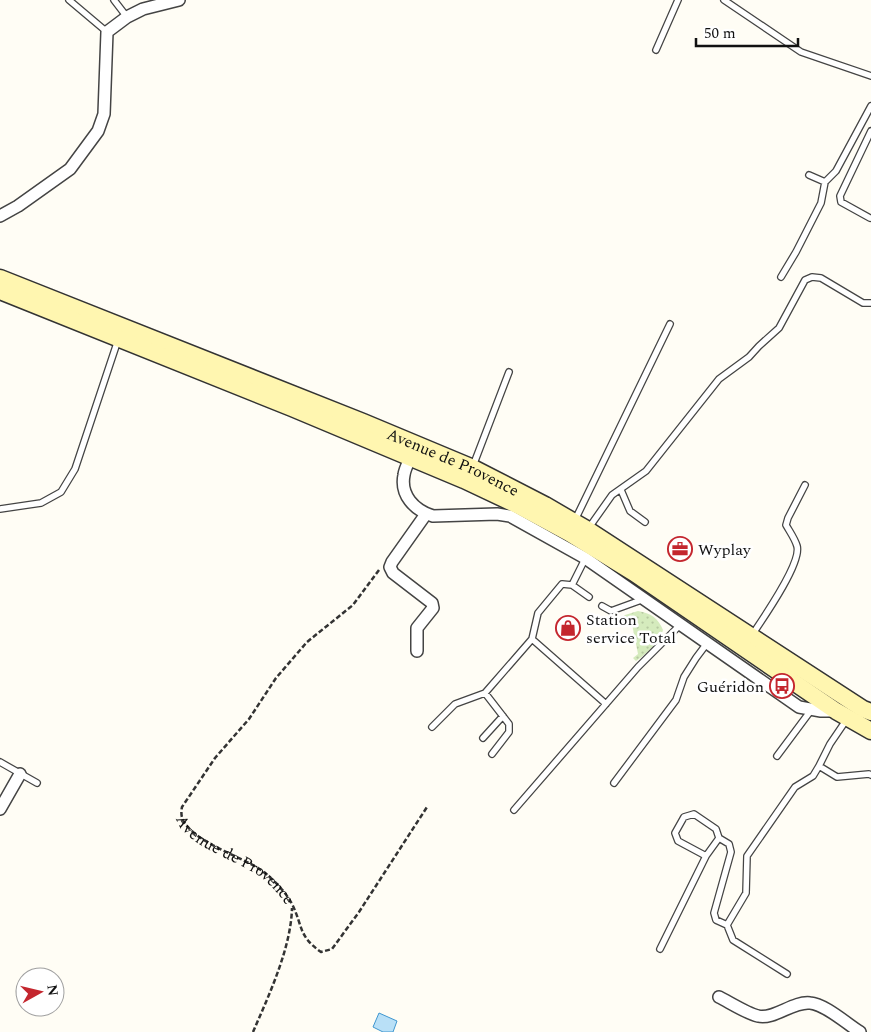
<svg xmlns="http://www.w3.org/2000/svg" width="871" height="1032" viewBox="0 0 871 1032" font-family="Spectral,serif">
	<defs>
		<pattern id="grass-dots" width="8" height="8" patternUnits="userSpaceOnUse" patternTransform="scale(1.25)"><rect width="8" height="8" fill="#d5ebbd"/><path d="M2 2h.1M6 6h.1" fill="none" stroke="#b6c8a1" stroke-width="1.8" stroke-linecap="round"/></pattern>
	</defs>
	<rect width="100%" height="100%" fill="#fffdf5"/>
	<path fill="url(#grass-dots)" d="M 638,611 C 651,613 658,618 663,630 C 659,643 646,654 636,661 L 633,658 L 638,654 L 632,624 L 607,627 L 625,615 Z"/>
	<path fill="#b9e0f7" stroke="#3f96cf" d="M 379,1013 L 397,1021 L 393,1032 L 383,1032 L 373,1027 Z"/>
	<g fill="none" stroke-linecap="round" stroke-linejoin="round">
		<defs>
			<path id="lane" d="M 69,0 L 107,32
				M 114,0 L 127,17
				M 724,0 L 801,52 L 871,76
				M 656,50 L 678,0
				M 809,175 L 825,182 L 836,171 L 871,106
				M 870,218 L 841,202 L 840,196 L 871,131
				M 781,277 L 796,252 L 821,203 L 825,182
				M 473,466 L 509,372
				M 621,490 L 630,511 L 645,522
				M 0,509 L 41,503 L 61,492 L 75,469 L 118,340
				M 575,520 L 670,324
				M 588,529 L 612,495 L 646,471 L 719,379 L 749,357 L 759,346 L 779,328 L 805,280 L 812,277 L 821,278 L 863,303 L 871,303
				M 586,557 L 572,585 L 589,597
				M 572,585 L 562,584 L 538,613 L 532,639 L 606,704
				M 602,606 L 611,611 L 644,599
				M 752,635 C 762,620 802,563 797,546 C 795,539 790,532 786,525 L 788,518 L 805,485
				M 485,693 L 509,724 L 509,732 L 492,754
				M 847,719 L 830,744 L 819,766 L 837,777 L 869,774 L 871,775
				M 432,727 L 455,704 L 485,693 L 532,639
				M 483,738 L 503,716
				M 777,756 L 812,709
				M 0,762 L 37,783
				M 614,783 L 676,700 L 684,677 L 696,658 L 708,642
				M 514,810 L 638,667 L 681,624
				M 719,838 L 706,856 L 678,841 L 675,833 L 684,817 L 694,814 L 716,829 L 719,838 L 729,844 L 731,852 L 714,913 L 716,920 L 727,925 L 746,893 L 747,856 L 795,787 L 813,776 L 819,766
				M 727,925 L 733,940 L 787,974
				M 660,949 L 706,856"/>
			<path id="street" d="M 0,216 L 18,206 L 70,169 L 98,131 L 104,114 L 107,32 L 127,17 L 143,9 L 179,0
				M 413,452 C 410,460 405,467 404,475 C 400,495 414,510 433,516 L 497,514 L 510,516 L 585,558 L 799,707 L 821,711 L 836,711
				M 417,651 L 417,628 L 433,608 L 432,603 L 393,573 L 390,567 L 392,562 L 426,514
				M 0,809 L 20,774
				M 719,997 C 729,1002 748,1014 758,1016 C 774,1020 793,1001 810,1003 C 825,1004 847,1024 860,1032"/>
			<g id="secondary">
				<path id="s2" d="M 0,278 L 363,422 L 473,468 L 545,505 L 588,530 L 863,709 L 871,712"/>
				<path d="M 0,291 L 292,408 L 464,480 L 517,505 L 569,533 L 634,573 L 836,711 L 871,731"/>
			</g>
		</defs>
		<use href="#lane" stroke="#444" stroke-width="8"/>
		<use href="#street" stroke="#444" stroke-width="14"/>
		<use href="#secondary" stroke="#333" stroke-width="19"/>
		<g stroke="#333" stroke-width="2.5" stroke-dasharray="5 2.5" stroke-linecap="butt">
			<path id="s1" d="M 379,570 L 353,605 L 307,642 L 276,678 L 249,719 L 215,758 L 182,807 C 181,812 181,817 184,822 C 197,843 240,856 261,870 C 273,879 285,891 292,904 C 303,926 298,936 321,952 L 332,949 L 359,912 L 427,807"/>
			<path d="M 253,1032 C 269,995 291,948 292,908"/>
		</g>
		<use href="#lane" stroke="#fff" stroke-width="5.5"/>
		<use href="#street" stroke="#fff" stroke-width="11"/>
		<use href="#secondary" stroke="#fff6b0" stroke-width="16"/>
	</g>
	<defs>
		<symbol id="office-ring" viewBox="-11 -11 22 22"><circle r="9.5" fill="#fff" stroke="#c4262e" stroke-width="1.5"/><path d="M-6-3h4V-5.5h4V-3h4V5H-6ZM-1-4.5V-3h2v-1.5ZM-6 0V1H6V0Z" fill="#c4262e"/></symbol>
		<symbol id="shop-ring" viewBox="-11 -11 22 22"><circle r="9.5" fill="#fff" stroke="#c4262e" stroke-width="1.5"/><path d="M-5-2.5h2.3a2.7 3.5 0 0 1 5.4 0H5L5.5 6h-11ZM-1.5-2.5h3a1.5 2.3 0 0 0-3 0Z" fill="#c4262e"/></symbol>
		<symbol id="bus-ring" viewBox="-11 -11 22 22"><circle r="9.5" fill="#fff" stroke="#c4262e" stroke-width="1.5"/><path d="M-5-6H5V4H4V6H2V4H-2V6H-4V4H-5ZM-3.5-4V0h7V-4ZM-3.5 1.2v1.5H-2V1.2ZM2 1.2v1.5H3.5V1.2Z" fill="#c4262e"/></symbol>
	</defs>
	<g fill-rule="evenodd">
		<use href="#office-ring" x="666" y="535" width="28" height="28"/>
		<use href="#shop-ring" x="554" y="614" width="28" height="28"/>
		<use href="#bus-ring" x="768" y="672" width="28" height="28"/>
	</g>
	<g text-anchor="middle" stroke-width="5" stroke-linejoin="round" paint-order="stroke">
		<g font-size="16" fill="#111" stroke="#fff">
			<text dy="6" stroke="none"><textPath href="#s2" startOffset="489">Avenue de Provence</textPath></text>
			<text dy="6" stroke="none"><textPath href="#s1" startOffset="390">Avenue de Provence</textPath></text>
		</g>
		<g font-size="16" fill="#111" stroke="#fff" text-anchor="start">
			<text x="698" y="555">Wyplay</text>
			<text x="586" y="625">Station<tspan x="586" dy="18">service Total</tspan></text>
			<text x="764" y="692" text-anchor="end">Guéridon</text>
		</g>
	</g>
	<g transform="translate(40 992) rotate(82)"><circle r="24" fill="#ffffff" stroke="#a0a0a0"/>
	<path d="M0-4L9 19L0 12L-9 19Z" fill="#c4262e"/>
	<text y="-8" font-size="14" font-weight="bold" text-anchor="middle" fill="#111111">N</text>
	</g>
	<path d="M696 38v8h102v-8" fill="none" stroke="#111111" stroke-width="2.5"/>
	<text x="704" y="38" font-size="15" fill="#111111" stroke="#ffffff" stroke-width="4" paint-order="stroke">50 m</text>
</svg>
